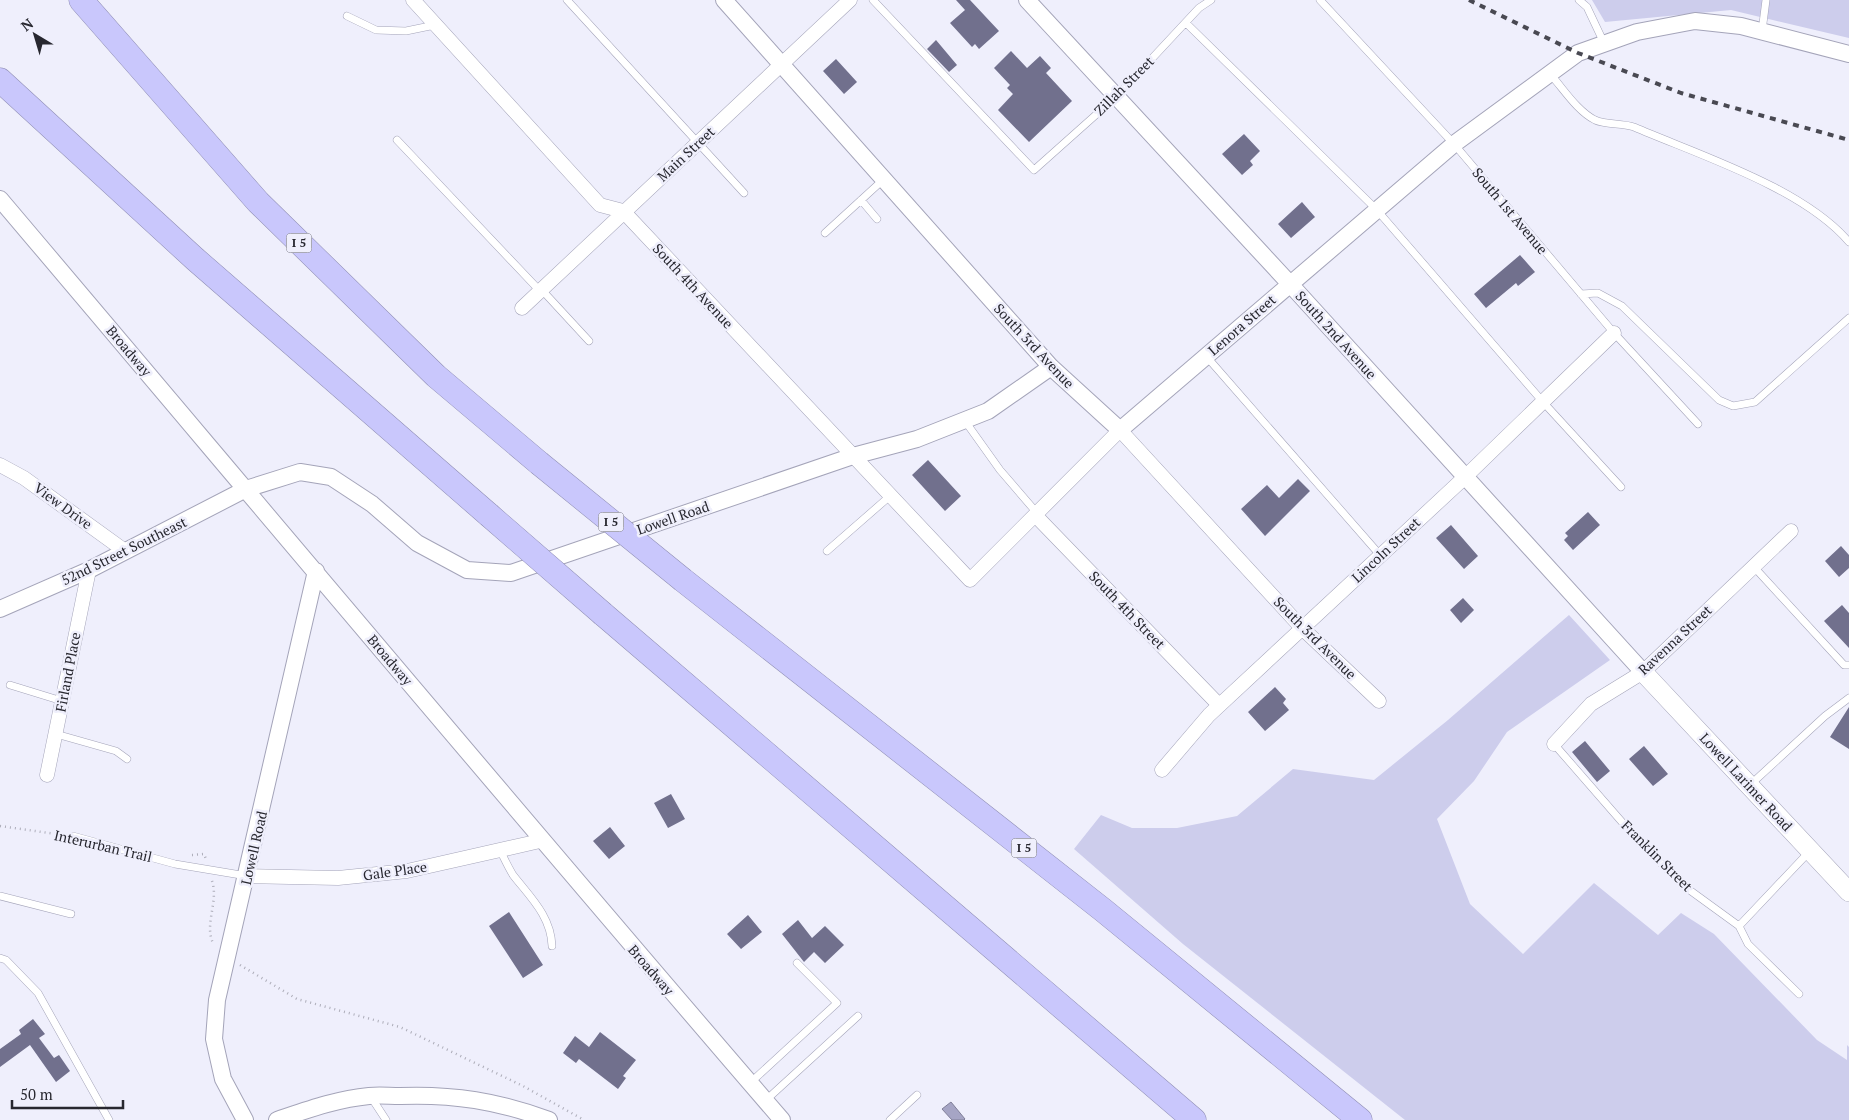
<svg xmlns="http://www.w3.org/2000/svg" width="1849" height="1120" viewBox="0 0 1849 1120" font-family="'PT Serif',serif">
	<rect width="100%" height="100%" fill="#efeffc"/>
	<path fill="#cdcdec" d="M 1592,0 L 1849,0 L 1849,38 L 1731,10 L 1605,22 Z
		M 1569,615 L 1610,660 L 1507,732 L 1474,781 L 1437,819 L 1470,904 L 1523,954 L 1594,883 L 1658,935 L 1681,913 L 1714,934 L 1817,1040 L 1847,1060 L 1847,1045 L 1849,1047 L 1849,1120 L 1405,1120 L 1183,944 L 1074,849 L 1101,815 L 1132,828 L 1177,828 L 1237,816 L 1293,769 L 1374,780 L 1448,720 Z"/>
	<path fill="#a6a5c5" stroke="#807f98" d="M 951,1102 L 965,1119 L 964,1120 L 952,1120 L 942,1109 Z"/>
	<path fill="#71708d" d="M 956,0 L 970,0 L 999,31 L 979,49 L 975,44 L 972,47 L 950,23 L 965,10 Z
		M 936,40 L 957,65 L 949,72 L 927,49 Z
		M 1011,51 L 1027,68 L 1040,56 L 1051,68 L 1046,73 L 1072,101 L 1029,142 L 998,110 L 1013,94 L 1007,88 L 1010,85 L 994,68 Z
		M 836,59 L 857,82 L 844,94 L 823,71 Z
		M 1244,134 L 1260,151 L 1250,161 L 1253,165 L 1242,175 L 1222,154 Z
		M 1302,202 L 1315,217 L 1291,238 L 1278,224 Z
		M 1520,255 L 1535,272 L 1518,286 L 1516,283 L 1486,308 L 1474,294 Z
		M 928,460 L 961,496 L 945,511 L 912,475 Z
		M 1298,479 L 1310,491 L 1265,536 L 1241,509 L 1267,485 L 1279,498 Z
		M 1588,512 L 1600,525 L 1573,550 L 1564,540 L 1568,536 L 1565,533 Z
		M 1451,525 L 1478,556 L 1464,569 L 1436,538 Z
		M 1841,546 L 1849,555 L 1849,568 L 1839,577 L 1825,561 Z
		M 1463,598 L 1474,610 L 1461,623 L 1450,610 Z
		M 1842,605 L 1849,613 L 1849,648 L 1824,621 Z
		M 1275,687 L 1286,699 L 1283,703 L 1289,710 L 1265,731 L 1248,712 Z
		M 1849,707 L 1849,749 L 1830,737 Z
		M 1585,741 L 1610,771 L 1597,782 L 1572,752 Z
		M 1644,746 L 1668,774 L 1653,786 L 1629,759 Z
		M 671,794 L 685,819 L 668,828 L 654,803 Z
		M 610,827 L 625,846 L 609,859 L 593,841 Z
		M 509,912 L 543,965 L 523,978 L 489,926 Z
		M 748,915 L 762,932 L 741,949 L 727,934 Z
		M 798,920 L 812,938 L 825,926 L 844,945 L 825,963 L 814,952 L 804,962 L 782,934 Z
		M 33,1019 L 45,1034 L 39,1038 L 54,1058 L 59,1055 L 70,1071 L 56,1082 L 30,1045 L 0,1067 L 0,1049 L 21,1034 L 19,1030 Z
		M 600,1032 L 636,1060 L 623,1076 L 626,1078 L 618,1089 L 579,1059 L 576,1063 L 563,1053 L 575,1036 L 589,1047 Z"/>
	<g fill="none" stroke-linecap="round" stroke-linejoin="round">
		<defs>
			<path id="service" d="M 567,0 L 744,193
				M 873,0 L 1034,170 L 1117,96 L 1199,8 L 1211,0
				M 1320,0 L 1454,144 L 1614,333 L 1698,424
				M 1579,0 L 1587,7 L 1604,43
				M 347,16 L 376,30 L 406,31 L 435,25
				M 1186,23 L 1376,209 L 1543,402 L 1621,487
				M 1762,31 L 1766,0
				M 1550,74 C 1563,88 1577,111 1595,120 C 1606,125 1622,123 1634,127 C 1699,155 1803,188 1849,242
				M 397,140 L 540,291
				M 861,200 L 877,219
				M 825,233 L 884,179
				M 541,289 L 589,341
				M 1581,294 L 1598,293 L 1622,306 L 1719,400 L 1733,406 L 1755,402 L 1849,318
				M 1206,356 L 1380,555
				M 965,421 L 1000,470 L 1037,513
				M 827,551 L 890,496
				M 1754,567 L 1844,665 L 1849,665
				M 10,685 L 62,701
				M 56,734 L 116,751 L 127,759
				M 1554,744 L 1642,845 L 1684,886 L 1739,926 L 1809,852
				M 1750,785 L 1825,716 L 1849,698
				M 73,836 L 175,864 L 247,876
				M 500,850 C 504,858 508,867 513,875 C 530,897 551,916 552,946
				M 0,896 L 71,914
				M 1739,926 L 1748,944 L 1799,994
				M 0,958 L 6,960 L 38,993 L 109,1120
				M 750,1083 L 837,1003 L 797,963
				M 371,1097 L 386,1120
				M 765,1101 L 858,1016
				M 890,1120 L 917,1095"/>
			<path id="minor" d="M 413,0 L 600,205 L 623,211 L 970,580 L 1120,430 L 1302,628 L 1379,701
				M 522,308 L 850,0
				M 0,465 L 24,478 L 125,551
				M 1035,515 L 1219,705
				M 1554,744 L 1591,704 L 1643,672 L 1791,531
				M 1162,770 L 1209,715 L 1464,478 L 1614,333
				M 47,775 L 89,570
				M 247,876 L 338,878 L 407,871 L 540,841"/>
			<path id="tertiary" d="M 724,0 L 1051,367 L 1120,430 L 1454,144 L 1578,53 L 1637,32 L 1695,21 L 1741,26 L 1849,54
				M 1027,0 L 1290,284 L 1643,672
				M 0,199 C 260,506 519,815 782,1120
				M 0,609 L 89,570 L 246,489 L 300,472 L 331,477 L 372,504 L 417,543 L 467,570 L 511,573 L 853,456 L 917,439 L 988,411 L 1051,367
				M 245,1120 L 223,1079 L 214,1039 L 217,1000 L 316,571
				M 277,1120 C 307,1110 337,1099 369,1096 C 379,1095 389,1096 400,1096 C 453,1094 498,1101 549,1120"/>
			<path id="secondary" d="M 1643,672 L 1849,892"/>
			<path id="motorway" d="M 81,0 L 258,202 L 436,376 L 539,463
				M 0,80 L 195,259 L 489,515
				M 683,580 L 1103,910 L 1360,1120
				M 603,614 L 1194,1120"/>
		</defs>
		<use href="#service" stroke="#a4a4b9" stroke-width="8"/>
		<use href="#minor" stroke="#a4a4b9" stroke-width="15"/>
		<use href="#tertiary" stroke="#a4a4b9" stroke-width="18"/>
		<use href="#secondary" stroke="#a4a4b9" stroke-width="20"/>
		<use href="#motorway" stroke="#908fb4" stroke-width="25"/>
		<path stroke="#adadb9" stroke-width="2.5" stroke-dasharray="1 4" stroke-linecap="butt" d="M 0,826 L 63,835
			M 192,855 L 204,854 L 206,859
			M 212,881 C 219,901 204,924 213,943
			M 240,965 L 297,999 L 400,1027 L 523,1086 L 584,1120"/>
		<use href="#service" stroke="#fff" stroke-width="7"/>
		<use href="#minor" stroke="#fff" stroke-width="14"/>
		<use href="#tertiary" stroke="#fff" stroke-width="16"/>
		<use href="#secondary" stroke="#fff" stroke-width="19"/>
		<use href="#motorway" stroke="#c9c7fc" stroke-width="24"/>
		<path stroke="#494952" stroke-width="4" stroke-dasharray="6 6" stroke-linecap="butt" d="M 1469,0 L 1578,53 L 1681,93 L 1849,140"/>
		<defs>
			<path id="motorway-bridge" d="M 539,463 L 683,580
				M 489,515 L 603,614"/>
		</defs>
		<use href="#motorway-bridge" stroke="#908fb4" stroke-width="25" stroke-linecap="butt"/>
		<use href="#motorway-bridge" stroke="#c9c7fc" stroke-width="24"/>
	</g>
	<g text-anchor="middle" stroke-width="5" stroke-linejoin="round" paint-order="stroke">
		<g fill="#efeffc" stroke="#63636c" stroke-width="1">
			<rect x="286.5" y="233.5" width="25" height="19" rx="4"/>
			<rect x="598.5" y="512.5" width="25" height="19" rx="4"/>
			<rect x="1011.5" y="838.5" width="25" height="19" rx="4"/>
		</g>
		<g font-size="12" font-weight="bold" fill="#27272f">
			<text x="299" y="247">I 5</text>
			<text x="611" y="526">I 5</text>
			<text x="1024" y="852">I 5</text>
		</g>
		<g font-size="14" fill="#27272f" stroke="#efeffc">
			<text transform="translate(1124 86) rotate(-45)" y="5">Zillah Street</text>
			<text transform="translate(686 154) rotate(-43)" y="5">Main Street</text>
			<text transform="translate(1510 211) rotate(50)" y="5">South 1st Avenue</text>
			<text transform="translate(693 286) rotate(47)" y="5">South 4th Avenue</text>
			<text transform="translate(1242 325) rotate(-41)" y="5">Lenora Street</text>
			<text transform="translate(1336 335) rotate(48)" y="5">South 2nd Avenue</text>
			<text transform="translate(1034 346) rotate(47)" y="5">South 3rd Avenue</text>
			<text transform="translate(129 351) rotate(50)" y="5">Broadway</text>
			<text transform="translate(63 506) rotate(36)" y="5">View Drive</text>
			<text transform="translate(673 518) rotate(-19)" y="5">Lowell Road</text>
			<text transform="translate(1386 550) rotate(-43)" y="5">Lincoln Street</text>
			<text transform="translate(124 551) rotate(-26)" y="5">52nd Street Southeast</text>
			<text transform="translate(1127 610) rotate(46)" y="5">South 4th Street</text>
			<text transform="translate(1315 638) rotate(45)" y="5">South 3rd Avenue</text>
			<text transform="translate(1675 640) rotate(-43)" y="5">Ravenna Street</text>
			<text transform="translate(390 660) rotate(50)" y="5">Broadway</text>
			<text transform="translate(68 672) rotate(-79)" y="5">Firland Place</text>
			<text transform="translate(1746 782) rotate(47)" y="5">Lowell Larimer Road</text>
			<text transform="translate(103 846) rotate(13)" y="5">Interurban Trail</text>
			<text transform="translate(254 848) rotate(-77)" y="5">Lowell Road</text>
			<text transform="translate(1657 856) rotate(45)" y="5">Franklin Street</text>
			<text transform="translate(395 871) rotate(-8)" y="5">Gale Place</text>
			<text transform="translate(651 970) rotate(49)" y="5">Broadway</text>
		</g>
	</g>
	<g transform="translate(35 35) rotate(322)" stroke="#efeffc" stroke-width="4" paint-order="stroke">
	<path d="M0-4L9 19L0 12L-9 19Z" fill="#27272f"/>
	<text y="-8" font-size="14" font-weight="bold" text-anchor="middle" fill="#27272f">N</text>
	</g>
	<path d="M12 1100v8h111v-8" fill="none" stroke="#27272f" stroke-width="2.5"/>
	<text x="20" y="1100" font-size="15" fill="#27272f" stroke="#efeffc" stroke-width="4" paint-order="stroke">50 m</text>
</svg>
